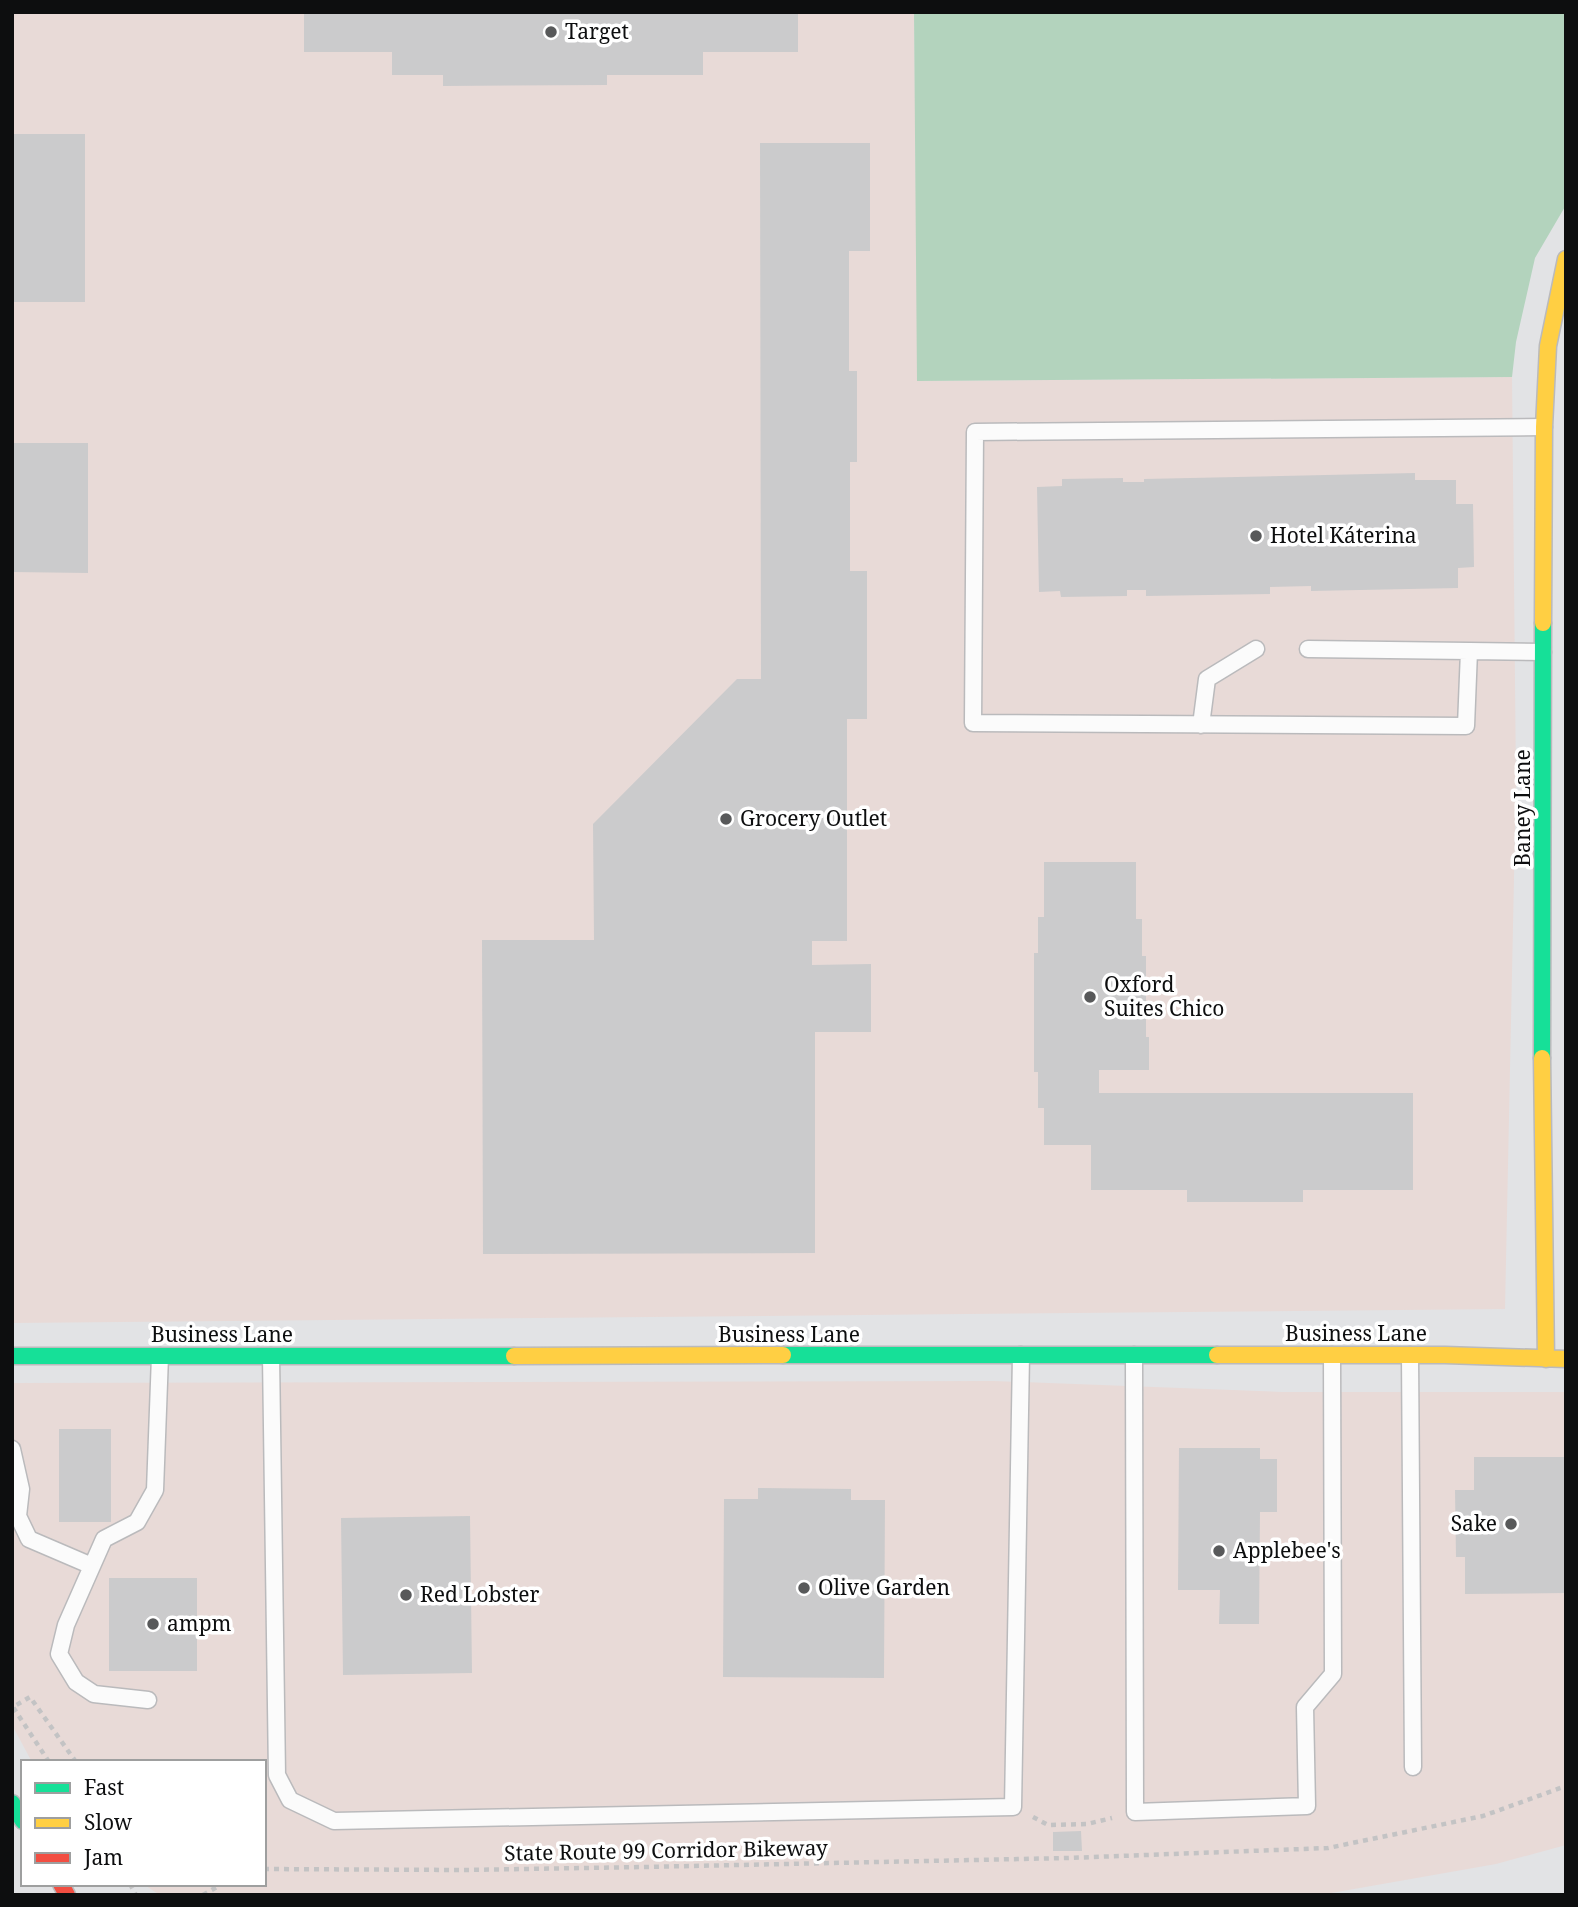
<svg xmlns="http://www.w3.org/2000/svg" width="1578" height="1907" viewBox="0 0 1578 1907" font-family="'Noto Serif',serif">
	<rect width="100%" height="100%" fill="#e2e3e5"/>
	<path fill="#e8dad7" d="M 12,12 L 914,12 L 918,381 L 1512,377 L 1516,782 L 1505,1309 L 12,1323 Z
		M 994,1381 L 1282,1392 L 1566,1392 L 1566,1845 L 1496,1864 L 1320,1895 L 160,1895 L 143,1884 L 264,1884 L 264,1762 L 32,1762 L 12,1725 L 12,1383 Z"/>
	<path fill="#b3d3bd" d="M 914,12 L 1566,12 L 1566,205 L 1535,258 L 1516,342 L 1512,377 L 917,381 Z"/>
	<path fill="#cbcbcc" d="M 304,12 L 798,12 L 798,52 L 703,52 L 703,75 L 607,75 L 607,85 L 443,86 L 443,75 L 392,75 L 392,52 L 304,52 Z
		M 12,134 L 85,134 L 85,302 L 12,302 Z
		M 760,143 L 870,143 L 870,251 L 849,251 L 849,371 L 857,371 L 857,462 L 850,462 L 850,571 L 867,571 L 867,719 L 847,719 L 847,941 L 812,941 L 812,965 L 871,964 L 871,1032 L 815,1032 L 815,1253 L 483,1254 L 482,940 L 594,940 L 593,824 L 737,679 L 761,679 Z
		M 12,443 L 88,443 L 88,573 L 12,572 Z
		M 1415,473 L 1415,480 L 1456,480 L 1456,504 L 1473,504 L 1474,567 L 1458,568 L 1458,588 L 1311,591 L 1311,586 L 1270,587 L 1270,594 L 1146,596 L 1146,590 L 1127,590 L 1127,596 L 1061,597 L 1060,591 L 1039,592 L 1037,487 L 1062,486 L 1062,479 L 1123,478 L 1123,482 L 1144,482 L 1144,479 Z
		M 1044,862 L 1136,862 L 1136,919 L 1142,919 L 1142,956 L 1146,956 L 1146,1037 L 1149,1037 L 1149,1070 L 1099,1070 L 1099,1093 L 1413,1093 L 1413,1190 L 1303,1190 L 1303,1202 L 1187,1202 L 1187,1190 L 1091,1190 L 1091,1145 L 1044,1145 L 1044,1108 L 1038,1108 L 1038,1072 L 1034,1072 L 1034,953 L 1038,953 L 1038,917 L 1044,917 Z
		M 59,1429 L 111,1429 L 111,1522 L 59,1522 Z
		M 1179,1448 L 1260,1448 L 1260,1459 L 1277,1459 L 1277,1512 L 1260,1512 L 1259,1624 L 1219,1624 L 1220,1590 L 1178,1590 Z
		M 1474,1457 L 1566,1457 L 1566,1593 L 1465,1594 L 1465,1557 L 1456,1557 L 1455,1490 L 1474,1490 Z
		M 758,1488 L 851,1489 L 851,1500 L 885,1500 L 884,1678 L 723,1677 L 724,1499 L 758,1499 Z
		M 470,1516 L 472,1673 L 343,1675 L 341,1518 Z
		M 109,1578 L 197,1578 L 197,1671 L 109,1671 Z
		M 1081,1831 L 1082,1851 L 1053,1851 L 1053,1832 Z"/>
	<g fill="none" stroke-linecap="round" stroke-linejoin="round">
		<defs>
			<path id="lane" d="M 1308,649 L 1469,651
				M 1543,652 L 1469,651 L 1466,726 L 973,723 L 975,432 L 1544,427
				M 1201,725 L 1207,679 L 1256,649
				M 1134,1355 L 1135,1812 L 1307,1806 L 1305,1707 L 1333,1674 L 1332,1355
				M 1410,1355 L 1413,1767
				M 271,1356 L 277,1775 L 290,1800 L 334,1821 L 1013,1807 L 1021,1355
				M 12,1449 L 21,1489 L 18,1516 L 29,1539 L 92,1566
				M 148,1700 L 94,1694 L 76,1682 L 59,1654 L 66,1625 L 104,1539 L 137,1522 L 155,1490 L 160,1356"/>
			<path id="fast" d="M 1542,1058 L 1543,623
				M 783,1355 L 1217,1355
				M 12,1356 L 514,1356
				M 12,1803 L 23,1821"/>
			<path id="slow" d="M 1543,623 L 1544,427 L 1548,346 L 1566,259
				M 1542,1058 L 1546,1359
				M 1217,1355 L 1445,1355 L 1566,1359
				M 514,1356 L 783,1355"/>
			<path id="jam" d="M 61,1884 L 67,1895"/>
		</defs>
		<use href="#lane" stroke="#bababc" stroke-width="19"/>
		<use href="#fast" stroke="#bababc" stroke-width="19"/>
		<use href="#slow" stroke="#bababc" stroke-width="19"/>
		<use href="#jam" stroke="#bababc" stroke-width="19"/>
		<path stroke="#c3c3c4" stroke-width="4.5" stroke-dasharray="5 5" stroke-linecap="butt" d="M 49,1762 L 13,1707 L 30,1697 L 76,1762
			M 1033,1817 L 1048,1825 L 1087,1824 L 1112,1818
			M 264,1869 L 464,1870 L 644,1867 L 1068,1858 L 1328,1848 L 1483,1816 L 1566,1786
			M 130,1884 L 136,1895
			M 203,1895 L 222,1884"/>
		<use href="#lane" stroke="#fbfbfb" stroke-width="16"/>
		<use href="#fast" stroke="#16e098" stroke-width="16"/>
		<use href="#slow" stroke="#ffcf43" stroke-width="16"/>
		<use href="#jam" stroke="#f24e42" stroke-width="16"/>
	</g>
	<g fill="#58595a" stroke="#fff" stroke-width="2.5">
		<circle cx="551" cy="32" r="7"/>
		<circle cx="1256" cy="536" r="7"/>
		<circle cx="726" cy="819" r="7"/>
		<circle cx="1090" cy="997" r="7"/>
		<circle cx="1511" cy="1524" r="7"/>
		<circle cx="1219" cy="1551" r="7"/>
		<circle cx="804" cy="1588" r="7"/>
		<circle cx="406" cy="1595" r="7"/>
		<circle cx="153" cy="1624" r="7"/>
	</g>
	<g text-anchor="middle" stroke-width="7" stroke-linejoin="round" paint-order="stroke">
		<g font-size="21" fill="#0d0e0f" stroke="#fff" text-anchor="start">
			<text x="565" y="39">Target</text>
			<text x="1270" y="543">Hotel Káterina</text>
			<text x="740" y="826">Grocery Outlet</text>
			<text x="1104" y="992">Oxford<tspan x="1104" dy="24">Suites Chico</tspan></text>
			<text x="1497" y="1531" text-anchor="end">Sake</text>
			<text x="1233" y="1558">Applebee's</text>
			<text x="818" y="1595">Olive Garden</text>
			<text x="420" y="1602">Red Lobster</text>
			<text x="167" y="1631">ampm</text>
		</g>
		<g font-size="21" fill="#0d0e0f" stroke="#fff">
			<text transform="translate(1523 808) rotate(-90)" y="7">Baney Lane</text>
			<text x="1356" y="1341">Business Lane</text>
			<text x="222" y="1342">Business Lane</text>
			<text x="789" y="1342">Business Lane</text>
			<text transform="translate(666 1851) rotate(-1)" y="7">State Route 99 Corridor Bikeway</text>
		</g>
	</g>
	<rect width="1578" height="1907" fill="none" stroke="#0d0e0f" stroke-width="28"/>
	<rect x="21" y="1760" width="245" height="126" fill="#ffffff" stroke="#9e9f9f" stroke-width="2"/>
	<rect x="35" y="1783" width="35" height="10" fill="#16e098" stroke="#9e9f9f" stroke-width="2"/>
	<text x="84" y="1795" font-size="21" fill="#0d0e0f">Fast</text>
	<rect x="35" y="1818" width="35" height="10" fill="#ffcf43" stroke="#9e9f9f" stroke-width="2"/>
	<text x="84" y="1830" font-size="21" fill="#0d0e0f">Slow</text>
	<rect x="35" y="1853" width="35" height="10" fill="#f24e42" stroke="#9e9f9f" stroke-width="2"/>
	<text x="84" y="1865" font-size="21" fill="#0d0e0f">Jam</text>
</svg>
